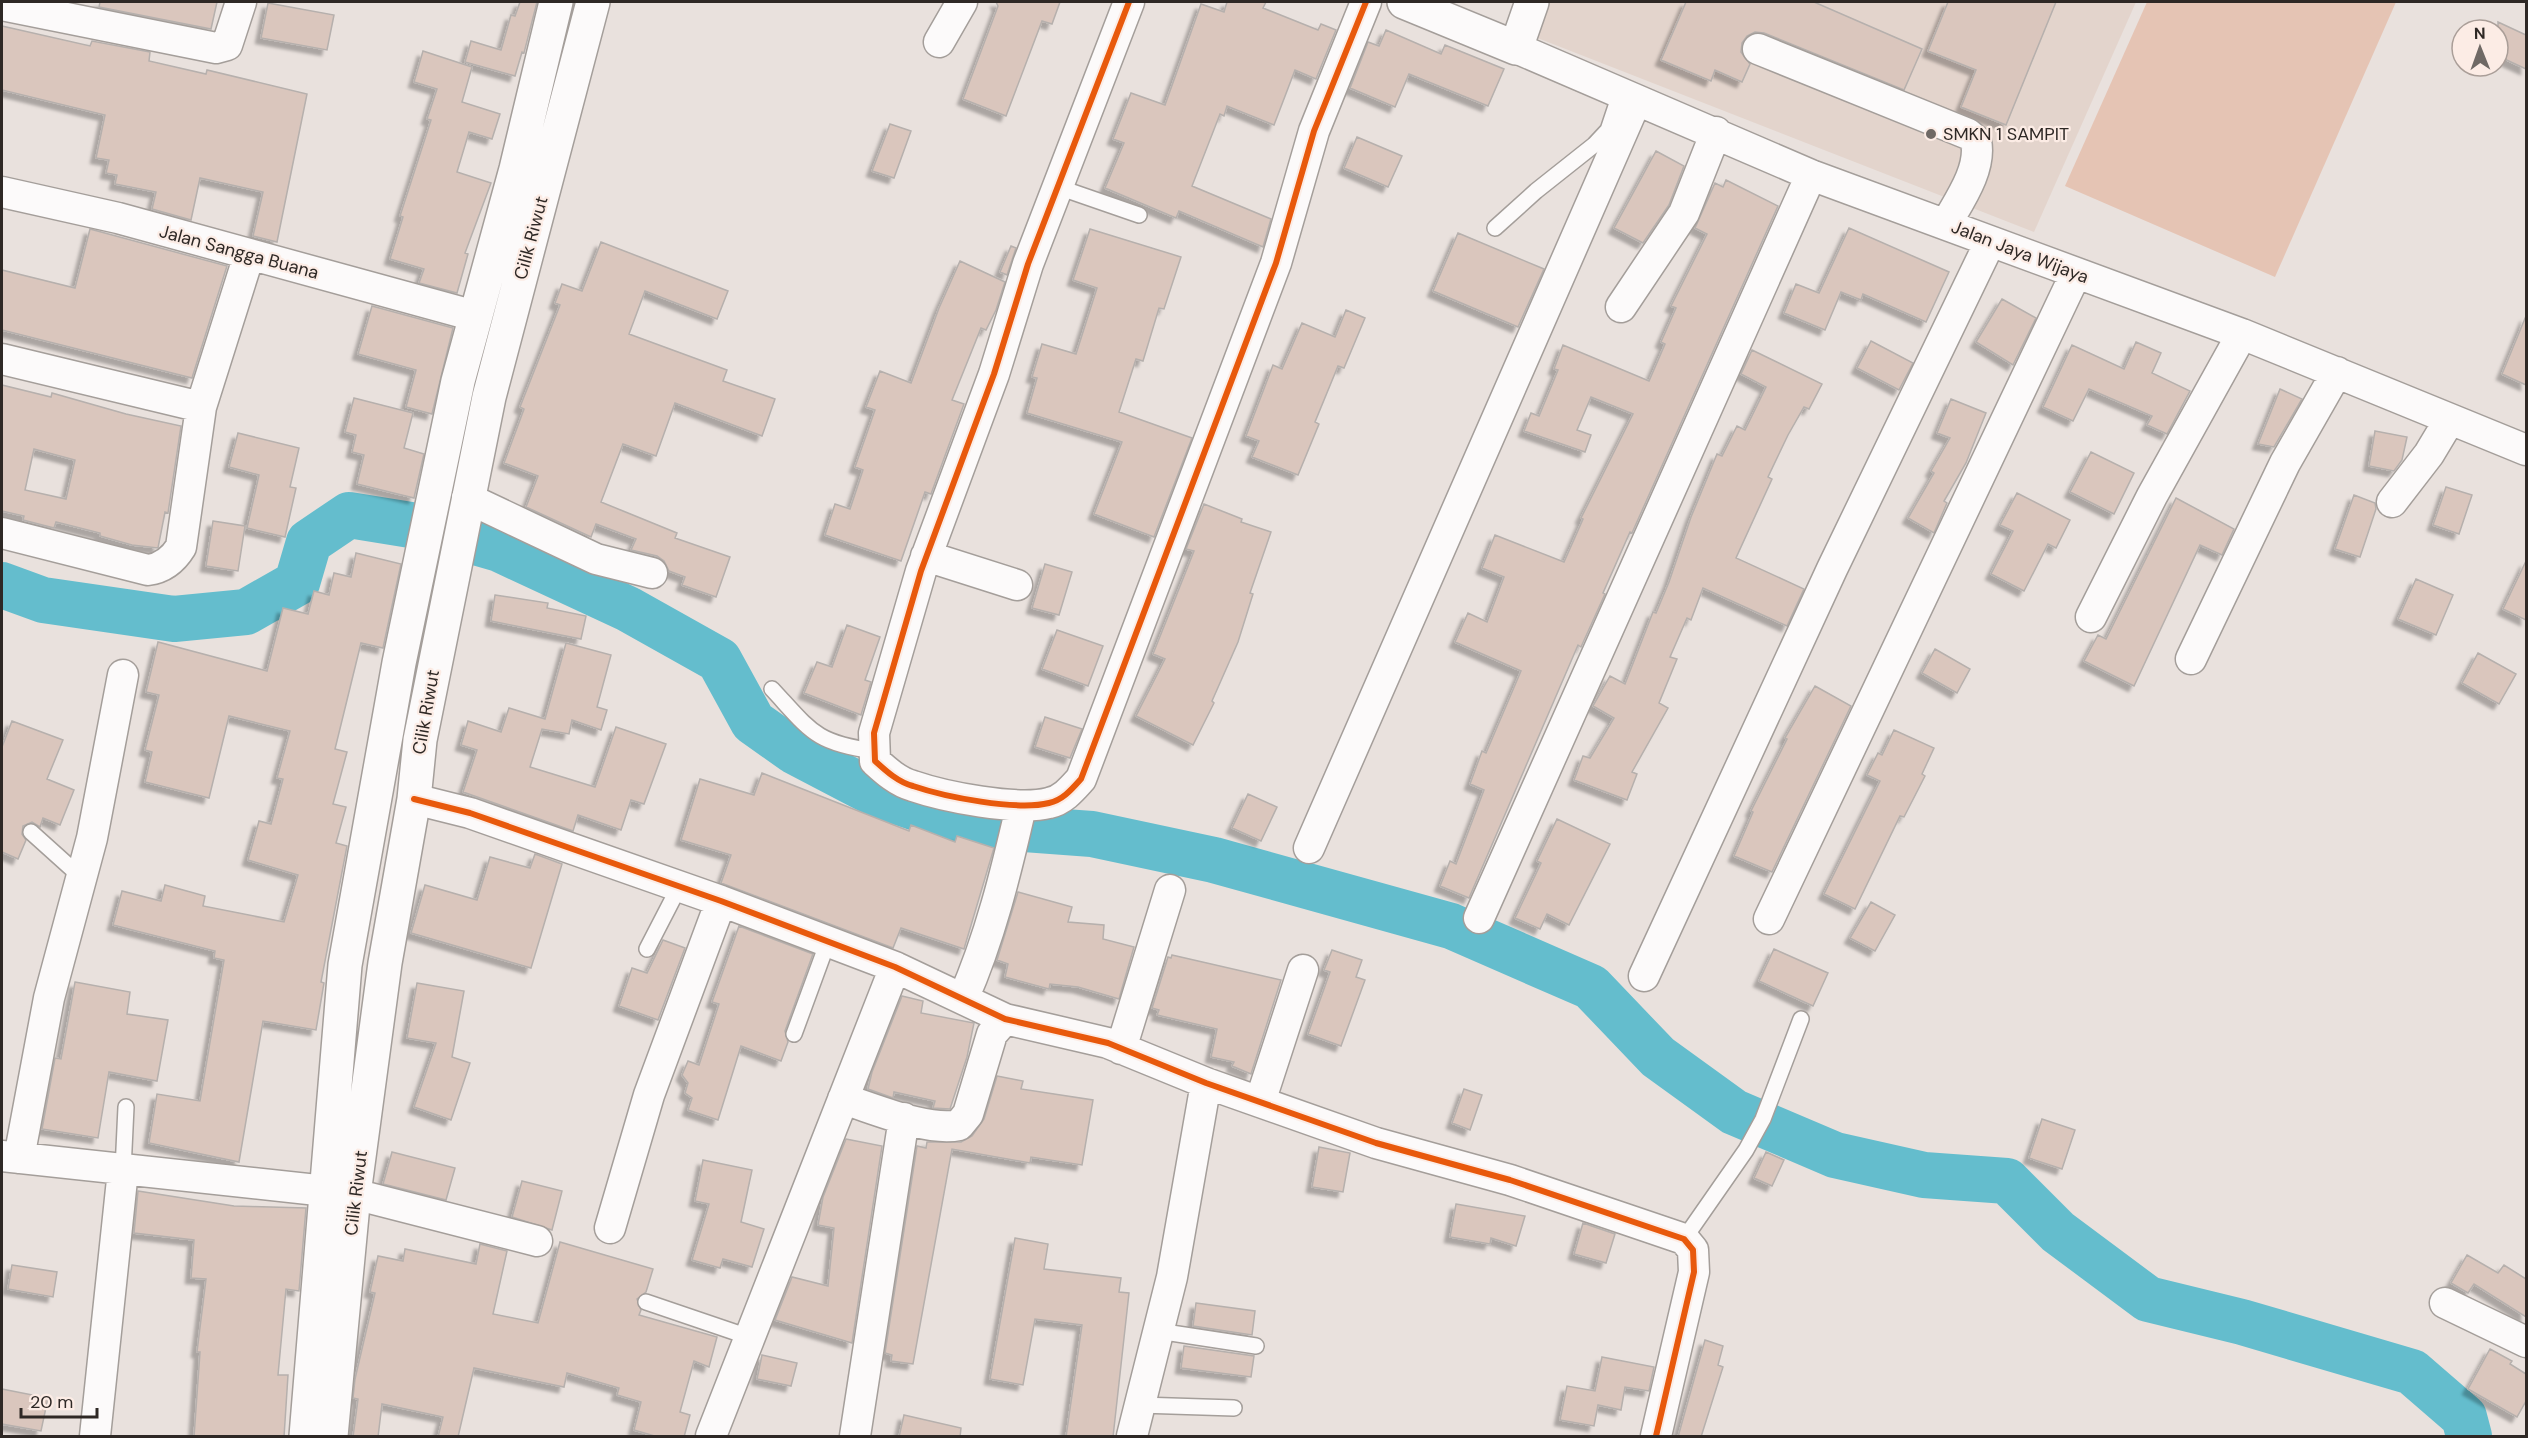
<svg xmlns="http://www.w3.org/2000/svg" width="2528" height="1438" viewBox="0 0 2528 1438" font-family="'DM Sans',sans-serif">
	<defs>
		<filter id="shadow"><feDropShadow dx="-5.5" dy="5.5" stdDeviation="1.5" flood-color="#0004"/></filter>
	</defs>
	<rect width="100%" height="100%" fill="#e9e1dd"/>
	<path fill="#e3d4cc" d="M 1549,2 L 2136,2 L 2034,232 L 1535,37 Z"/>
	<path fill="#e5c4b4" d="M 2147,2 L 2396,2 L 2275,277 L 2065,186 Z"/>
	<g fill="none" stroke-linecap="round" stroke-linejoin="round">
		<path stroke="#64bdcd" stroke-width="46" d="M 2,585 L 43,600 L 174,619 L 246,612 L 297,583 L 309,542 L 349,515 L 423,527 L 499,549 L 628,609 L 719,660 L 753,722 L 794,751 L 880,796 L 968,825 L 1092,834 L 1214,860 L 1451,926 L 1591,987 L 1658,1057 L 1734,1112 L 1835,1155 L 1924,1175 L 2007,1181 L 2058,1232 L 2148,1299 L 2242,1322 L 2412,1372 L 2464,1417 L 2469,1436"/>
	</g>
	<path fill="#dac6bd" stroke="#b6b0ad" stroke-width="1.5" fill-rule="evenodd" filter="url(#shadow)" d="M 100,2 L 217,2 L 211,29 L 99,7 Z
		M 520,2 L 537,2 L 524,53 L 522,52 L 515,76 L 465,62 L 471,41 L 501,50 L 511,15 L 515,16 Z
		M 996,2 L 1060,2 L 1052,24 L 1042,21 L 1006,116 L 963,99 L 998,6 Z
		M 1227,2 L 1266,2 L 1263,8 L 1318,30 L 1321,24 L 1336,30 L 1316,79 L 1295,70 L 1274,125 L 1227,106 L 1224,116 L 1220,114 L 1192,186 L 1271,219 L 1263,247 L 1179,211 L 1176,218 L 1105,188 L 1124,143 L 1113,139 L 1131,93 L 1165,105 L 1201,4 L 1224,12 Z
		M 1686,2 L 1814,2 L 1922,49 L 1904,90 L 1764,33 L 1755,32 L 1747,36 L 1742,43 L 1741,52 L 1750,64 L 1742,82 L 1715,70 L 1711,81 L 1661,60 Z
		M 1948,2 L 2056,2 L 2006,125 L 1961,107 L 1976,70 L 1928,51 Z
		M 268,3 L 334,15 L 327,50 L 261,38 Z
		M 2498,22 L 2526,35 L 2526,69 L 2498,56 Z
		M 2,26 L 90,46 L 92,41 L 150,52 L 149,61 L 206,74 L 207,70 L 307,94 L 277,242 L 253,236 L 263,192 L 200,178 L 191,220 L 152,209 L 156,192 L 115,184 L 117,175 L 106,173 L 109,160 L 96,158 L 105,115 L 2,90 Z
		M 1386,30 L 1441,54 L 1445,45 L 1504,69 L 1488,106 L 1409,74 L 1395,107 L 1350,88 L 1368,42 L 1379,46 Z
		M 423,51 L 472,67 L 462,102 L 500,114 L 492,139 L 469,132 L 457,172 L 491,183 L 465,253 L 468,254 L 457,293 L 419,283 L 424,269 L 390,259 L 403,217 L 400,216 L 431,120 L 427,119 L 437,89 L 414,82 Z
		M 890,124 L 911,131 L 894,178 L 872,171 Z
		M 1357,137 L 1402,156 L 1388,187 L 1344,168 Z
		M 1656,151 L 1684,166 L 1669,205 L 1643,243 L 1614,228 Z
		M 1726,180 L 1778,206 L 1632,533 L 1630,532 L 1603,593 L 1605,594 L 1581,647 L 1578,645 L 1469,898 L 1440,886 L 1450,861 L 1456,864 L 1484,790 L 1470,784 L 1482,751 L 1486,753 L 1521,671 L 1455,642 L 1468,613 L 1487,622 L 1504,577 L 1482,568 L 1495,535 L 1564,562 L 1583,519 L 1581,518 L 1633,414 L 1591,397 L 1577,430 L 1591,435 L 1585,452 L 1524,431 L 1531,413 L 1539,416 L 1558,370 L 1554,369 L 1563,345 L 1649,381 L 1665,344 L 1661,342 L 1676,308 L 1671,306 L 1707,234 L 1695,228 L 1715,183 L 1723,187 Z
		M 1849,228 L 1949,272 L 1926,322 L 1863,294 L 1861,300 L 1841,292 L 1825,330 L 1784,313 L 1796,284 L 1819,293 Z
		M 90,229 L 227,266 L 192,378 L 2,330 L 2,270 L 75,288 Z
		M 1090,229 L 1181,257 L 1164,309 L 1159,308 L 1143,361 L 1136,359 L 1119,412 L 1192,438 L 1154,537 L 1094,514 L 1122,442 L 1027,413 L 1037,378 L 1032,377 L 1042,344 L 1076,354 L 1097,288 L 1073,280 Z
		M 1458,233 L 1544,269 L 1518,327 L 1433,291 Z
		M 601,242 L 728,291 L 717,319 L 645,291 L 629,334 L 727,370 L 723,381 L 775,399 L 762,436 L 675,403 L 656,456 L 623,444 L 601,502 L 677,533 L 675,538 L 730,557 L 716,597 L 682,585 L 685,577 L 669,571 L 664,561 L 657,556 L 631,550 L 636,539 L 596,524 L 591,537 L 526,507 L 538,476 L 504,463 L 524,409 L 520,407 L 560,305 L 555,303 L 562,284 L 582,291 Z
		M 1011,246 L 1016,248 L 1007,275 L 1000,272 Z
		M 960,261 L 1005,282 L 996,310 L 986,330 L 981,328 L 952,400 L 964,404 L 931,494 L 925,492 L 901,561 L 825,535 L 835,504 L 850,509 L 863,470 L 855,467 L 875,410 L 866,407 L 880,371 L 911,383 L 939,308 Z
		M 2002,299 L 2036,318 L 2013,365 L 1976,342 Z
		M 372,306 L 453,328 L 432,414 L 406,407 L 416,370 L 358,354 Z
		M 1346,310 L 1365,318 L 1344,368 L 1338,366 L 1315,422 L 1319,424 L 1298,475 L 1252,457 L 1259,441 L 1246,436 L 1273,365 L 1282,369 L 1302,323 L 1335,337 Z
		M 2526,316 L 2526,385 L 2502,374 Z
		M 1871,341 L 1913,363 L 1899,390 L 1857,368 Z
		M 2136,342 L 2161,353 L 2152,373 L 2190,391 L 2167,434 L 2147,425 L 2152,416 L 2089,389 L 2073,421 L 2043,407 L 2072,345 L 2124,369 Z
		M 1752,350 L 1822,384 L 1809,409 L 1804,407 L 1788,435 L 1768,477 L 1772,479 L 1736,558 L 1804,589 L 1787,626 L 1703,588 L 1691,620 L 1687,618 L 1670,657 L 1677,659 L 1659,703 L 1668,708 L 1632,772 L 1637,774 L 1627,800 L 1574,780 L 1583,756 L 1590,758 L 1614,718 L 1593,706 L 1610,676 L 1625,684 L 1653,612 L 1656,613 L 1669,582 L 1691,517 L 1717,454 L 1722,456 L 1737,426 L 1745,430 L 1766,387 L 1741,374 Z
		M 2,385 L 51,397 L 52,393 L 126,414 L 181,426 L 168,513 L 165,512 L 158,548 L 132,545 L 100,536 L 100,533 L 56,522 L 54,528 L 23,520 L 24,516 L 2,511 ZM 34,449 L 75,460 L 66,499 L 25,490 Z
		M 2280,389 L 2302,399 L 2274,447 L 2258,444 Z
		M 354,398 L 413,413 L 404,448 L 424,454 L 414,498 L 357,484 L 364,455 L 352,452 L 356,435 L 345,432 Z
		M 1951,399 L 1986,413 L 1966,463 L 1944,501 L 1947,503 L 1934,533 L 1908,518 L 1934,473 L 1931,471 L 1950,438 L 1937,433 Z
		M 2375,431 L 2407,437 L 2402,460 L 2394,471 L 2369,466 Z
		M 238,433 L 299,448 L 290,487 L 296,488 L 285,537 L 247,528 L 259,475 L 229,467 Z
		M 2091,452 L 2134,473 L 2114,514 L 2070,492 Z
		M 2446,487 L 2472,495 L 2459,534 L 2433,525 Z
		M 2017,493 L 2070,520 L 2056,548 L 2048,544 L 2024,591 L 1991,574 L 2013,531 L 2000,525 Z
		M 2354,495 L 2375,503 L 2376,509 L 2360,557 L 2335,549 Z
		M 2176,498 L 2234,529 L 2222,555 L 2200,545 L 2134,686 L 2084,661 L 2098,635 L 2106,639 Z
		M 1204,504 L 1242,519 L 1241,522 L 1271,532 L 1250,593 L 1253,594 L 1238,642 L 1212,701 L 1214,703 L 1193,745 L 1136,716 L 1165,659 L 1153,654 L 1194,551 L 1186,549 Z
		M 213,521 L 245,526 L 238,571 L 206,566 Z
		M 356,553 L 401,564 L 383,648 L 361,643 L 335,749 L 347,752 L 333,804 L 346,807 L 336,843 L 347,846 L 321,982 L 324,983 L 316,1030 L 263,1021 L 239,1162 L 149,1143 L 157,1094 L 200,1101 L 224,960 L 214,958 L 215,951 L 113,925 L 122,891 L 161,901 L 165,885 L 205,896 L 203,906 L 284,922 L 298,875 L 248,860 L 259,821 L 271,824 L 283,779 L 277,778 L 290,731 L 229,716 L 209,798 L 145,782 L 152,752 L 145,750 L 159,695 L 146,692 L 158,642 L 267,671 L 283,608 L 308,614 L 314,591 L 329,595 L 334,573 L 351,577 Z
		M 2526,561 L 2526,620 L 2503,609 Z
		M 1045,564 L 1072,572 L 1059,615 L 1032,608 Z
		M 2416,579 L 2453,595 L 2436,635 L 2398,619 Z
		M 495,595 L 548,603 L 547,608 L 586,616 L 581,639 L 491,621 Z
		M 847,625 L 880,637 L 865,680 L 871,682 L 861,715 L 804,693 L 817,662 L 832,667 Z
		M 1057,630 L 1103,646 L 1088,686 L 1042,669 Z
		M 566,643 L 611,655 L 597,707 L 607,710 L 601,730 L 572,720 L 569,734 L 542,729 L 530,767 L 595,787 L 616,727 L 666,744 L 644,804 L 631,800 L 621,830 L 578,815 L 573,831 L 463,792 L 477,750 L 461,745 L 468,721 L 501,732 L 509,708 L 545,719 Z
		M 1935,649 L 1970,669 L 1957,693 L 1922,673 Z
		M 2478,653 L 2516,674 L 2499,704 L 2462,683 Z
		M 1815,686 L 1851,706 L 1772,872 L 1734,856 L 1753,812 L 1751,811 L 1787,739 L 1785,738 Z
		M 1045,717 L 1082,729 L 1070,758 L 1035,747 Z
		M 12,721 L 63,740 L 47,779 L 74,790 L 60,825 L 43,818 L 40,827 L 32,822 L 23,826 L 22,834 L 26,840 L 18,859 L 2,852 L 2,747 Z
		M 1894,730 L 1934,748 L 1922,774 L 1925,776 L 1904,817 L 1900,816 L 1855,909 L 1824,894 L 1880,781 L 1867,775 L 1878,753 L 1882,755 Z
		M 762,773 L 909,831 L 911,825 L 955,842 L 957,836 L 994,848 L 964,949 L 901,928 L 893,948 L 721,883 L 731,855 L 681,840 L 700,779 L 754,795 Z
		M 1248,794 L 1277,807 L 1261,841 L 1232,828 Z
		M 1557,819 L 1610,844 L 1569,925 L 1547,914 L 1540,929 L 1515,918 L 1541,863 L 1537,861 Z
		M 535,854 L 562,864 L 531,968 L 411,933 L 425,885 L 477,900 L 490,857 L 530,868 Z
		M 1018,892 L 1072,907 L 1068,922 L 1104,925 L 1103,939 L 1134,947 L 1119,999 L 1078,987 L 1050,984 L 1049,989 L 1005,977 L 1008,964 L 997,960 Z
		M 1871,902 L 1895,915 L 1875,951 L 1850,938 Z
		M 739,926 L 813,954 L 785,1031 L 788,1042 L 781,1061 L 741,1046 L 718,1120 L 688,1110 L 692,1098 L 685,1093 L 688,1083 L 682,1075 L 688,1061 L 699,1065 L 719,1004 L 712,1002 Z
		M 663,940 L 685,948 L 658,1020 L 619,1006 L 632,968 L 647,973 Z
		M 1774,949 L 1828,973 L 1813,1006 L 1759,981 Z
		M 1332,950 L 1362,960 L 1356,977 L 1365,980 L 1341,1046 L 1308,1034 L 1330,972 L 1324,970 Z
		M 1172,955 L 1281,980 L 1251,1074 L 1232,1066 L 1234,1062 L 1211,1057 L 1217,1029 L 1157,1015 L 1159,1010 L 1152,1008 L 1168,957 L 1171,958 Z
		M 75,982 L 130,992 L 127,1014 L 168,1020 L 157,1081 L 109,1072 L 98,1138 L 42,1129 L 55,1058 L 61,1059 Z
		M 417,983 L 464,991 L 452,1057 L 470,1063 L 451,1120 L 414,1107 L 436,1043 L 407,1038 Z
		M 902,996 L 923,1001 L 921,1013 L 974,1023 L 967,1057 L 950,1109 L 933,1108 L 935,1101 L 894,1092 L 893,1098 L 868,1089 L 872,1072 Z
		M 997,1076 L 1023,1081 L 1021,1089 L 1093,1100 L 1082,1165 L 1031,1157 L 1030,1163 L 952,1149 L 913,1364 L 891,1361 L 892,1355 L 885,1353 L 917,1146 L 926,1148 L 927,1142 L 961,1142 L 972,1136 L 984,1119 Z
		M 1464,1089 L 1482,1095 L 1470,1130 L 1452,1123 Z
		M 2042,1119 L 2075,1130 L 2062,1169 L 2029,1158 Z
		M 846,1139 L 882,1146 L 852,1343 L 775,1320 L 792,1277 L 828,1286 L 834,1228 L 818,1225 L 823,1197 Z
		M 1319,1147 L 1350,1153 L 1343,1192 L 1312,1187 Z
		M 392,1152 L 455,1168 L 446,1200 L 383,1184 Z
		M 1766,1152 L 1784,1160 L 1772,1186 L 1754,1178 Z
		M 703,1160 L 752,1170 L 741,1222 L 764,1229 L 752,1267 L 723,1259 L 720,1268 L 692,1260 L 709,1204 L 695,1201 Z
		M 522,1181 L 562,1191 L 552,1230 L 512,1217 Z
		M 138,1191 L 234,1206 L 306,1208 L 299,1291 L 286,1289 L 278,1375 L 288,1375 L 284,1437 L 194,1437 L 200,1352 L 197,1352 L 206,1279 L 191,1278 L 194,1240 L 134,1233 Z
		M 1456,1204 L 1525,1216 L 1516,1246 L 1491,1238 L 1490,1244 L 1450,1237 Z
		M 1583,1223 L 1615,1234 L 1606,1263 L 1574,1254 Z
		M 1015,1238 L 1048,1244 L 1044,1269 L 1121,1278 L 1119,1292 L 1129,1293 L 1113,1437 L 1066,1437 L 1082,1325 L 1035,1319 L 1023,1385 L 990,1379 Z
		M 560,1242 L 653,1269 L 646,1292 L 637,1299 L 641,1310 L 639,1315 L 717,1337 L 709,1367 L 694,1361 L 680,1412 L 690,1415 L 684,1437 L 658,1437 L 634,1430 L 641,1402 L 617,1395 L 619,1388 L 567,1373 L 564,1387 L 474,1368 L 458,1437 L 438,1437 L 443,1417 L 382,1404 L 378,1437 L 353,1437 L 358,1399 L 353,1398 L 355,1379 L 375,1293 L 370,1292 L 378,1256 L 403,1261 L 405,1249 L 476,1264 L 480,1244 L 507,1251 L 493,1314 L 538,1323 Z
		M 2467,1255 L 2498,1273 L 2504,1265 L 2526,1279 L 2526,1317 L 2474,1284 L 2468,1293 L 2451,1283 Z
		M 12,1265 L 57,1272 L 53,1297 L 8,1289 Z
		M 1196,1303 L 1255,1311 L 1252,1335 L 1193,1326 Z
		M 1705,1340 L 1723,1346 L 1718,1365 L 1723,1367 L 1701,1437 L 1678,1437 Z
		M 1184,1346 L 1254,1356 L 1251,1377 L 1181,1368 Z
		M 2490,1349 L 2512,1361 L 2510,1364 L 2526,1374 L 2526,1401 L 2517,1417 L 2468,1389 Z
		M 762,1355 L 797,1363 L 791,1386 L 757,1379 Z
		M 1602,1357 L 1654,1367 L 1649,1391 L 1625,1387 L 1621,1410 L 1598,1405 L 1594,1426 L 1560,1420 L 1567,1386 L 1595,1391 Z
		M 2,1389 L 48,1398 L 41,1431 L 2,1424 Z
		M 904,1415 L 961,1428 L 960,1437 L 899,1437 Z"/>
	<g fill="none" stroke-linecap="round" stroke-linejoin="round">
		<defs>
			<path id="lane" d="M 1058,187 L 1139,215
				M 1495,228 L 1536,191 L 1594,145 L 1608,130 L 1620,94
				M 772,689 C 811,731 815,743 874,751
				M 31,832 L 81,877
				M 647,949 L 679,887
				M 794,1034 L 827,944
				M 123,1170 L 126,1107
				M 1684,1239 L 1746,1150 L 1763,1119 L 1801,1019
				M 646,1302 L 749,1337
				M 1158,1331 L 1256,1346
				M 1140,1405 L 1234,1408"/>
			<path id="street" d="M 1129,2 L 1028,264 L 994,374 L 921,571 L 874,733 L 875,761 C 886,771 898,782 913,786 C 945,797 1017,811 1049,803 C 1063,800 1072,789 1081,779 L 1276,263 L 1314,131 L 1366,2
				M 2,5 L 216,48 L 227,45 L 241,2
				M 939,42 L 962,2
				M 1516,48 L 1811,175 L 2242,334 L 2526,450
				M 1758,49 L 1968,134 L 1976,141 C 1982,169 1959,201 1946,224
				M 2,192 L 118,218 L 475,316
				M 1621,307 L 1684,213 L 1716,132
				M 2,359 L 201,407
				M 467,498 L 596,559 L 652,573
				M 2392,502 L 2429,454 L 2450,419
				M 2,533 L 148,570 C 163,568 173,560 181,547 L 201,407 L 249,255
				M 926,556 L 1017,585
				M 2091,617 L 2152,496 L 2242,334
				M 2191,659 L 2285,463 L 2337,372
				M 414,799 L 470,813 L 721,901 L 895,967 L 1005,1019 L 1108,1043 L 1206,1083 L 1376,1143 L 1510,1180 L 1684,1239 L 1693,1250 L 1694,1272 L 1656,1436
				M 1309,848 L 1636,101
				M 1479,918 L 1811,175
				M 1769,919 L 2076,273
				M 1644,976 L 1832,569 L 1990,242
				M 963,999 C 990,938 1006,872 1021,807
				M 1121,1049 L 1170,890
				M 843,1099 C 873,1108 928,1132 959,1125 L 968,1114 L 992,1034 L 1005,1019
				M 1260,1102 L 1303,970
				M 2,1156 L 354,1194 L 537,1241
				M 19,1158 L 49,998 L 92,838 L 123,675
				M 610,1228 L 649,1095 L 721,901
				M 2445,1303 L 2526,1342
				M 95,1436 L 123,1170
				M 711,1436 L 895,967
				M 855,1436 L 904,1118
				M 1132,1436 L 1172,1277 L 1206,1083"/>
			<path id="secondary" d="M 1404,2 L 1516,48 L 1532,2"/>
			<path id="primary" d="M 306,1436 L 345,965 L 399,663 L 458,381 L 516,169 L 556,2
				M 331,1436 L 354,1194 L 385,963 L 414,799 L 420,740 L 489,397 L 593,2"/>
		</defs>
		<use href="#lane" stroke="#a49e9a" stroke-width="18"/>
		<use href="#street" stroke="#a49e9a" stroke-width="33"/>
		<use href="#secondary" stroke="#a49e9a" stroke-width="36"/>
		<use href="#primary" stroke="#a49e9a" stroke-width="36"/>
		<use href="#lane" stroke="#fcfafa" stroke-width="15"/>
		<use href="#street" stroke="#fcfafa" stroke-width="30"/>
		<use href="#secondary" stroke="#fcfafa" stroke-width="33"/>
		<use href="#primary" stroke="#fcfafa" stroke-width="33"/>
		<defs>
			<path id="cycleway" d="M 1129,2 L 1028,264 L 994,374 L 921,571 L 874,733 L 875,761 C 886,771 898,782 913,786 C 945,797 1017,811 1049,803 C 1063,800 1072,789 1081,779 L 1276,263 L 1314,131 L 1366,2
				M 414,799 L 470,813 L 721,901 L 895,967 L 1005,1019 L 1108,1043 L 1206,1083 L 1376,1143 L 1510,1180 L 1684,1239 L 1693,1250 L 1694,1272 L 1656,1436"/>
		</defs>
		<use href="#cycleway" stroke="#fcece5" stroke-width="10"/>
		<use href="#cycleway" stroke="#e8590c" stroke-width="6"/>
	</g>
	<circle fill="#6f6965" stroke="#fcece5" stroke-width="2" cx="1931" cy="134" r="6"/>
	<g text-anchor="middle" stroke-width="4.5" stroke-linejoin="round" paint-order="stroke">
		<g font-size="18" fill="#2e2825" stroke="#fcece5" text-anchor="start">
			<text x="1943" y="140">SMKN 1 SAMPIT</text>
		</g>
		<g font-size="18" fill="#2e2825" stroke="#fcece5">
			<text transform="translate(531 238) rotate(-75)" y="6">Cilik Riwut</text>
			<text transform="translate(239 252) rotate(15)" y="6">Jalan Sangga Buana</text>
			<text transform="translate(2020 252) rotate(21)" y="6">Jalan Jaya Wijaya</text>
			<text transform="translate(426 712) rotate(-80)" y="6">Cilik Riwut</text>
			<text transform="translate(356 1193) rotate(-83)" y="6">Cilik Riwut</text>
		</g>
	</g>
	<rect width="2528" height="1438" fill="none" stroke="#2e2825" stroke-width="6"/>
	<g transform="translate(2480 48) rotate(359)"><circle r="28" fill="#fcece5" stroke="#aa9e98" stroke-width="1.5"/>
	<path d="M0-4.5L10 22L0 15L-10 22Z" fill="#6f6965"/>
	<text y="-9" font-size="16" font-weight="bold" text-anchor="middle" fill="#2e2825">N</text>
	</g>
	<path d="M21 1408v9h76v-9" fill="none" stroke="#2e2825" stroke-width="3"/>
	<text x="30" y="1408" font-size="18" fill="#2e2825" stroke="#fcece5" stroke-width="4.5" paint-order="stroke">20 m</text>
</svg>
